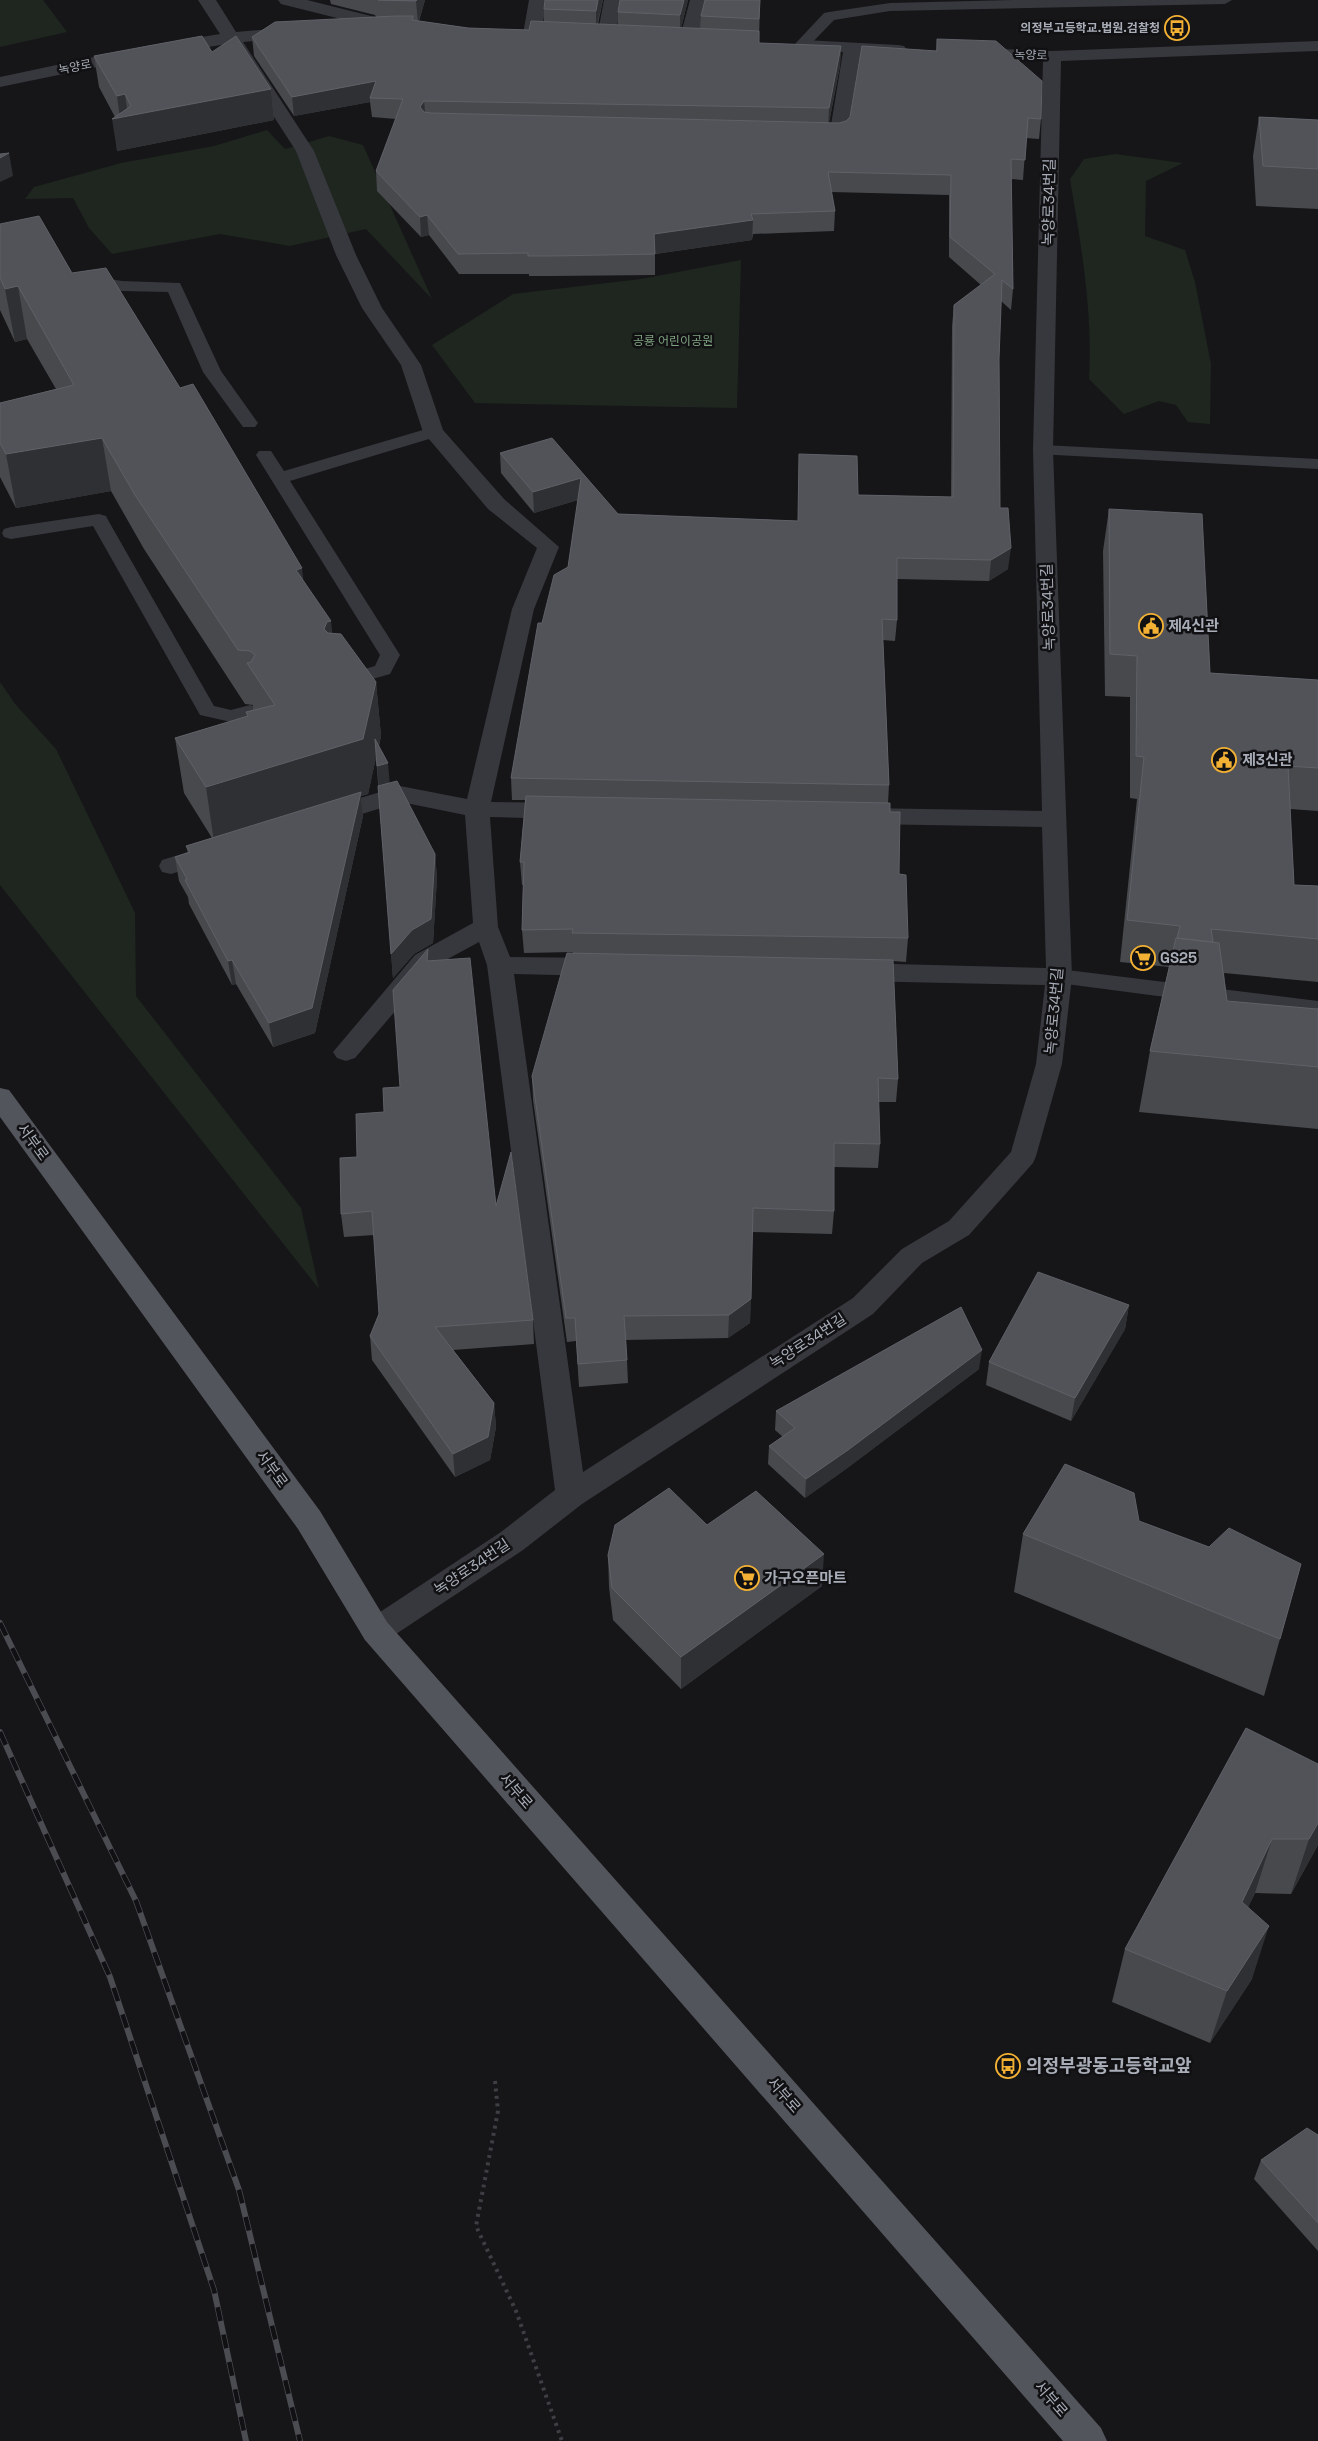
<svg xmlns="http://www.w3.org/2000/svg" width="1318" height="2441" viewBox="0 0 1318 2441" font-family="'Space Grotesk','Noto Sans KR',sans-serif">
	<rect width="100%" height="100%" fill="#161618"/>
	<path fill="#1e261f" d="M 0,0 L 43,0 L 67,32 L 0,47 Z
		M 267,130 L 285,149 L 329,136 L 363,145 L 432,299 L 366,229 L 290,246 L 220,234 L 112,254 L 89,228 L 73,198 L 25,199 L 34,187 L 121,163 L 214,146 Z
		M 1115,154 L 1183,163 L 1146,181 L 1145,236 L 1185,250 L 1195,282 L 1211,364 L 1210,424 L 1188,422 L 1176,405 L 1159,401 L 1124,414 L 1089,379 C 1093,312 1081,245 1070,179 L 1084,159 Z
		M 741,260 L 737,408 L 475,403 L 432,345 L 513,294 L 641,279 Z
		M 0,682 L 16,705 L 56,749 L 135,913 L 136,996 L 301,1208 L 319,1289 L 0,885 Z"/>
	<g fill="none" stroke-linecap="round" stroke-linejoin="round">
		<path stroke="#3d3f44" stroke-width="4" stroke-dasharray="3 4.5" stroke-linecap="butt" d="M 495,2081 L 498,2111 L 476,2226 L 516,2311 L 562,2441"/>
		<path fill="#37383d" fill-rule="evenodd" d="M 1013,0 L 1232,0 L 1225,4 L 890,11 L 834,20 L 807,48 L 802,50 L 794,45 L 824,13 L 829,12 L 890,3 Z
			M 96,277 L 122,281 L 180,283 L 221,371 L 258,423 L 255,427 L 243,427 L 203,372 L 168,292 L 122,291 L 90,286 L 88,282 L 90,278 Z
			M 433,427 L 439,428 L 442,432 L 439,436 L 290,481 L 400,655 L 390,674 L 341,688 L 334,686 L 331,682 L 334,678 L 375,666 L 380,655 L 256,455 L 259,451 L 271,451 L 284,471 Z
			M 1043,445 L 1318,459 L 1318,469 L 1037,454 L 1034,450 L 1037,446 Z
			M 99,514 L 106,516 L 108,520 L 214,706 L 231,710 L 250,705 L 257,707 L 260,711 L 257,715 L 231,722 L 200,715 L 93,526 L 11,539 L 4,537 L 2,533 L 4,529 L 11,527 Z
			M 1059,969 L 1318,1001 L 1318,1017 L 1051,982 L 1048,977 L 1051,972 Z"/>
		<path fill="#37383d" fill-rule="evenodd" d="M 198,0 L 216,0 L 236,32 L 294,27 L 300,28 L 303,32 L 300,36 L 294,37 L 243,42 L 314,151 L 356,255 L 382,308 L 421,365 L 443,430 L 504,499 L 559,547 L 534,609 L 491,802 L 562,803 L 570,805 L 574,811 L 570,817 L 562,819 L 490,817 L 498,927 L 510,957 L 601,958 L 610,961 L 614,967 L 610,973 L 601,976 L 514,974 L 583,1472 L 853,1298 L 902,1249 L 949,1221 L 1011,1152 L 1036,1064 L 1045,985 L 856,981 L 847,978 L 843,972 L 847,966 L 856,963 L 1046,968 L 1042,827 L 863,824 L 854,822 L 851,816 L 854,810 L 863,808 L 1042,811 L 1033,450 L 1043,61 L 974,58 L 968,57 L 965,53 L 968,49 L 974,48 L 1052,51 L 1318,41 L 1318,51 L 1061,61 L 1053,450 L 1072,977 L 1062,1064 L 1036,1156 L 1033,1163 L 969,1235 L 922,1263 L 873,1314 L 582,1504 L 523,1550 L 387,1640 L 376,1644 L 365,1640 L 360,1631 L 365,1622 L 501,1532 L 555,1490 L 487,965 L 479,942 L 433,967 L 355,1058 L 346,1061 L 337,1058 L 333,1052 L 415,955 L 473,923 L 465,815 L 401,802 L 326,825 L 317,823 L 314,817 L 317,811 L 400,786 L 467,799 L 512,609 L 537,548 L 488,509 L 423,432 L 401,365 L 362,308 L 336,255 L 296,151 L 227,44 L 146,57 L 0,87 L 0,77 L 146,46 L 220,34 Z
			M 278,0 L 307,0 L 399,23 L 402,27 L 399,31 L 393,32 L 281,4 Z
			M 529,0 L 547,0 L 541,34 L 538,38 L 526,38 L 523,34 Z
			M 604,0 L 622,0 L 615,37 L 612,41 L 600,41 L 597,37 Z
			M 690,0 L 708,0 L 697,41 L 694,45 L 682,45 L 679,41 Z
			M 804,40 L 898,45 L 904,46 L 907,50 L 904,54 L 861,53 L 847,136 L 844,140 L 808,140 L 805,136 L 808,132 L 830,131 L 843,52 L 798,49 L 795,45 L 798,41 Z
			M 211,845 L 220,847 L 223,853 L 220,859 L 171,874 L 162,872 L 159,866 L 162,860 Z"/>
		<path fill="#53555c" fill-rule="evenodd" d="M 0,1088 L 9,1090 L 320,1511 L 387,1622 L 1101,2428 L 1107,2441 L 1063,2441 L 365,1640 L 298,1529 L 0,1117 Z"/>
		<defs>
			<path id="rail" d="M 0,1623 L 136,1901 L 239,2190 L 300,2441
				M 0,1732 L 110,1977 L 214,2290 L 246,2441"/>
		</defs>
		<use href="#rail" stroke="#4a4c52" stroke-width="6"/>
		<use href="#rail" stroke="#111113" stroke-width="4.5" stroke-dasharray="14" stroke-linecap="butt"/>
	</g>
	<path fill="#47494d" d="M 330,0 L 425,0 L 419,21 L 468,28 L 529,30 L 544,22 L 544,9 L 545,0 L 603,0 L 598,24 L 618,25 L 618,12 L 688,0 L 681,28 L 700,28 L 701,16 L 760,0 L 759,43 L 841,46 L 840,66 L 829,123 L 839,123 L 846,121 L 936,51 L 937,39 L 1041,119 L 1039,139 L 1026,138 L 1023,180 L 1011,179 L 1013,289 L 1011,310 L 1001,301 L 999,359 L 1000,508 L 1008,569 L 989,581 L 897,579 L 897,620 L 895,641 L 883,640 L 889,785 L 888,803 L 890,812 L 908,938 L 906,962 L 893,961 L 898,1079 L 896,1102 L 878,1102 L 880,1144 L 878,1168 L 834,1167 L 834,1211 L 832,1234 L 752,1232 L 750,1323 L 728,1338 L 626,1340 L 627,1360 L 628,1383 L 579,1387 L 576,1341 L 567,1342 L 533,1100 L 532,1076 L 573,952 L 524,953 L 522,930 L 523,885 L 522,885 L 520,862 L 525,800 L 512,800 L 511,778 L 542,623 L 568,567 L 578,500 L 534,513 L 501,473 L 500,453 L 618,514 L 798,521 L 799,454 L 858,495 L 951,497 L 952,326 L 954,305 L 981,285 L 949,257 L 949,195 L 831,192 L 835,211 L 834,231 L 753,234 L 752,240 L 655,254 L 655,275 L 553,276 L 529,276 L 529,274 L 459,274 L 429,235 L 421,237 L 377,191 L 376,171 L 396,119 L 372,117 L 370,102 L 294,116 L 254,56 L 252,37 L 376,17 L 375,15 L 331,4 Z
		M 212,52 L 271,89 L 274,120 L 117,151 L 115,117 L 99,87 L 94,56 Z
		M 1259,117 L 1318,120 L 1318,209 L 1256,206 L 1253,156 Z
		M 0,224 L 72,273 L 180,388 L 303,581 L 332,634 L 376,682 L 381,736 L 379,746 L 389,783 L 435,854 L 437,878 L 433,943 L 414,954 L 393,978 L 376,757 L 368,794 L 361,796 L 363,816 L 315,1033 L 273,1047 L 236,984 L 232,985 L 189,904 L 188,897 L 179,881 L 175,857 L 188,853 L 186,846 L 212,838 L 184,793 L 175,738 L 247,716 L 246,712 L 253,711 L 253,705 L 245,704 L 144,549 L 111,491 L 16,508 L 0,477 L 0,403 L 56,389 L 27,339 L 15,342 L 0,310 Z
		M 1109,509 L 1210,673 L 1318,680 L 1318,811 L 1290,809 L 1294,885 L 1318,886 L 1318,982 L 1224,973 L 1227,1001 L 1317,1009 L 1318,1008 L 1318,1129 L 1139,1112 L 1150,1051 L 1169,967 L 1120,962 L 1137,799 L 1130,798 L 1130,697 L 1105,696 L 1103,551 Z
		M 429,961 L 496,1206 L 533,1320 L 534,1344 L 453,1350 L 494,1403 L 496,1427 L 490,1460 L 455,1477 L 372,1360 L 370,1336 L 379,1314 L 374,1235 L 344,1237 L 341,1214 L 357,1157 L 400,1087 Z
		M 1129,1305 L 1125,1329 L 1071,1421 L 986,1385 L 989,1362 Z
		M 979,1369 L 846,1469 L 805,1498 L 768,1464 L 769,1446 L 783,1437 L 775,1430 L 776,1411 Z
		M 707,1525 L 822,1586 L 681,1689 L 613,1620 L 609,1587 L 608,1555 Z
		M 1023,1534 L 1209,1547 L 1301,1564 L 1264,1696 L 1014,1592 Z
		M 1318,1764 L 1318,1845 L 1291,1894 L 1255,1893 L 1248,1907 L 1252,1979 L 1210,2043 L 1112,2002 L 1125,1949 Z
		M 1318,2135 L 1318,2251 L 1254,2179 L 1261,2160 Z"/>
	<path fill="#2f3033" d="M 417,0 L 425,0 L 418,23 L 416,1 Z
		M 598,0 L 603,0 L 596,29 L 596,11 Z
		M 684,0 L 688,0 L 680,33 L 680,15 Z
		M 841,46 L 840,66 L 828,128 L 829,108 Z
		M 376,81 L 370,98 L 370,102 L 294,116 L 292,97 Z
		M 271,89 L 274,120 L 117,151 L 112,119 L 120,118 L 117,96 L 125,94 L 128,116 Z
		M 424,101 L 426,120 L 420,107 Z
		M 9,153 L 13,176 L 0,182 L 0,158 Z
		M 427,215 L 429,235 L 421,237 L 420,217 Z
		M 753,220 L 752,240 L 654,254 L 654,234 Z
		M 18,286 L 27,339 L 15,342 L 5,289 Z
		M 102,438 L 111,491 L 16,508 L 6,454 Z
		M 581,478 L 582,499 L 534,513 L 533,492 Z
		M 1011,548 L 1008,569 L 989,581 L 991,560 Z
		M 302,568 L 308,622 L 296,570 Z
		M 331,621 L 337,675 L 324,629 L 327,622 Z
		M 376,682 L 381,736 L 368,794 L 361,796 L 363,816 L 315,1033 L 273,1047 L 269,1023 L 214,842 L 206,787 Z
		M 388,763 L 390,787 L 379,791 L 377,766 Z
		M 435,854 L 437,878 L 433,943 L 414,954 L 393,978 L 391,954 Z
		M 232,960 L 236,984 L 232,985 L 228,961 Z
		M 751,1299 L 750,1323 L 728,1338 L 729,1315 Z
		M 1129,1305 L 1125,1329 L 1071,1421 L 1075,1398 Z
		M 982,1350 L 979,1369 L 846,1469 L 805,1498 L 806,1479 Z
		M 494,1403 L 496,1427 L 490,1460 L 455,1477 L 453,1454 Z
		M 824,1554 L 822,1586 L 681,1689 L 681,1657 Z
		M 1318,1823 L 1318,1845 L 1291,1894 L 1309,1839 Z
		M 1272,1839 L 1255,1893 L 1226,1955 L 1242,1902 Z
		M 1269,1926 L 1252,1979 L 1210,2043 L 1227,1991 Z"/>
	<path fill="#525359" stroke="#5f6168" d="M 378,0 L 417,0 L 416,1 Z
		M 545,0 L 598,0 L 596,11 L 544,9 Z
		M 620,0 L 684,0 L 680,15 L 618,12 Z
		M 705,0 L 760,0 L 759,19 L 701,16 Z
		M 396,16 L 413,16 L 412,20 L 468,28 L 529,30 L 531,21 L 759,31 L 759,43 L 841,46 L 829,108 L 424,101 L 420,107 L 424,112 L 431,113 L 839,123 L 846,121 L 850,117 L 862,46 L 937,51 L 937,39 L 996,41 L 1042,81 L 1041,119 L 1028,118 L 1025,160 L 1011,159 L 1013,289 L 1002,280 L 999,359 L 1000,508 L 1008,508 L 1011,548 L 991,560 L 897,558 L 897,620 L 882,619 L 889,785 L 511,778 L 538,623 L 542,623 L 554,575 L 568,567 L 581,478 L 533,492 L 500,453 L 552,438 L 618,514 L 798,521 L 799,454 L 857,456 L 858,495 L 953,497 L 954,305 L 995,274 L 950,237 L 951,175 L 828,172 L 835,211 L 751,214 L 753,220 L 654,234 L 655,254 L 552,256 L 528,256 L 528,253 L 458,254 L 427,215 L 420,217 L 376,171 L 403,99 L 370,98 L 376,81 L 292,97 L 252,37 L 275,22 Z
		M 202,36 L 212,52 L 236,36 L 271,89 L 112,119 L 131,106 L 125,94 L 117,96 L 94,56 Z
		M 1259,117 L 1318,120 L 1318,169 L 1263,166 Z
		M 9,153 L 0,158 L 0,154 Z
		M 39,216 L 72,273 L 106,268 L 180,388 L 193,384 L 302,568 L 296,570 L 331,621 L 327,622 L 324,629 L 328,633 L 341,634 L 376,682 L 363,739 L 206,787 L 175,738 L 248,716 L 246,712 L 275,705 L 247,663 L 251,662 L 255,655 L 250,651 L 238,650 L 135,495 L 102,438 L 6,454 L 0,443 L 0,403 L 74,385 L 18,286 L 5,289 L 0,278 L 0,224 Z
		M 1109,509 L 1202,514 L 1210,673 L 1318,680 L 1318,768 L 1288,766 L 1294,885 L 1318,886 L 1318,939 L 1211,929 L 1213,942 L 1177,938 L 1180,926 L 1127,920 L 1144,757 L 1136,756 L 1137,656 L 1110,654 Z
		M 375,739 L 388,763 L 377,766 Z
		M 397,781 L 435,854 L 431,919 L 412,930 L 391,954 L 378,786 Z
		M 361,792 L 312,1008 L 269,1023 L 232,960 L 228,961 L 185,880 L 187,879 L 175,857 L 190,852 L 186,846 Z
		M 526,796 L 890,803 L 890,812 L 900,812 L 899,874 L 906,875 L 908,938 L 572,933 L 573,929 L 522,930 L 524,862 L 520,862 Z
		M 1176,938 L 1219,943 L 1227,1001 L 1317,1009 L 1318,1008 L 1318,1067 L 1150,1051 Z
		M 428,949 L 427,961 L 470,958 L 496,1206 L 511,1152 L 533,1320 L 435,1327 L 494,1403 L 488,1437 L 453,1454 L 370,1336 L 379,1314 L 372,1211 L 341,1214 L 340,1158 L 357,1157 L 356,1114 L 384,1112 L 383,1088 L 400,1087 L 393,990 Z
		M 567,953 L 893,960 L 898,1079 L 878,1078 L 880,1144 L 834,1143 L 834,1211 L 753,1208 L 751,1299 L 729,1315 L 624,1316 L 627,1360 L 578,1364 L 575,1318 L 566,1318 L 532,1076 Z
		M 1038,1272 L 1129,1305 L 1075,1398 L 989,1362 Z
		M 961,1307 L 982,1350 L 848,1450 L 806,1479 L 769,1446 L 795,1428 L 776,1411 Z
		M 1065,1464 L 1134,1493 L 1139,1521 L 1209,1547 L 1229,1528 L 1301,1564 L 1280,1639 L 1023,1534 Z
		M 669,1488 L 707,1525 L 756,1491 L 824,1554 L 681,1657 L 612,1588 L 608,1555 L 615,1525 Z
		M 1246,1728 L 1318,1764 L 1318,1823 L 1309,1839 L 1272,1839 L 1242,1902 L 1269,1926 L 1227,1991 L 1125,1949 Z
		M 1307,2128 L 1318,2135 L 1318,2223 L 1261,2160 Z"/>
	<defs>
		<symbol id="bus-ring" viewBox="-11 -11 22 22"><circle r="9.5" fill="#111113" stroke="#f2b134" stroke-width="1.5"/><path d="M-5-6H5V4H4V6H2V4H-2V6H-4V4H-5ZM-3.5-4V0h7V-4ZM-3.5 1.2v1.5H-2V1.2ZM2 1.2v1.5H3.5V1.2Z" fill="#f2b134"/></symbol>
		<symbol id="civic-ring" viewBox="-11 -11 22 22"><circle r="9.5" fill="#111113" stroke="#f2b134" stroke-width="1.5"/><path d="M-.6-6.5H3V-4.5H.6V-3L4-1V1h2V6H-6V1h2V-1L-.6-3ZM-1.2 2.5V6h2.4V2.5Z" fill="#f2b134"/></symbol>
		<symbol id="supermarket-ring" viewBox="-11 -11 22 22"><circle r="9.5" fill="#111113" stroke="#f2b134" stroke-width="1.5"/><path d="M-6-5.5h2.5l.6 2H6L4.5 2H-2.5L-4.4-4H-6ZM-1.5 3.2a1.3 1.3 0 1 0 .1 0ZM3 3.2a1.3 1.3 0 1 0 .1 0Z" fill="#f2b134"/></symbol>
	</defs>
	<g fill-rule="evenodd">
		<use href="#bus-ring" x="1163" y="14" width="28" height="28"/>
		<use href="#civic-ring" x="1137" y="612" width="28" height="28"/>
		<use href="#civic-ring" x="1210" y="746" width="28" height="28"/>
		<use href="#supermarket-ring" x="1129" y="944" width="28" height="28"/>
		<use href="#supermarket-ring" x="733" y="1564" width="28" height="28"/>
		<use href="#bus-ring" x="994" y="2052" width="28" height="28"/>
	</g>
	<g text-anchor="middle" stroke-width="5" stroke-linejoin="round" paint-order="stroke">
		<g font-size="12" font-weight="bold" fill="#a8adb8" stroke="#111113" text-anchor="end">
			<text x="1160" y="32">의정부고등학교.법원.검찰청</text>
		</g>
		<g font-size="12" fill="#a8adb8" stroke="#111113">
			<text transform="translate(1031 55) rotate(2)" y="4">녹양로</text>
			<text transform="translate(75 67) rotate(-11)" y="4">녹양로</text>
		</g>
		<g font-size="12" fill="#7fa381" stroke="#111113">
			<text x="673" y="345">공룡 어린이공원</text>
		</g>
		<g font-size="15" fill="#a8adb8" stroke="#111113">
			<text transform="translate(1049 202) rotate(-89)" y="5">녹양로34번길</text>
			<text transform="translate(1048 607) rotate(-92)" y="5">녹양로34번길</text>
			<text transform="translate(1054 1011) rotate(-85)" y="5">녹양로34번길</text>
			<text transform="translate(33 1142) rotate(54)" y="5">서부로</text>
			<text transform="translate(808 1341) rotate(-33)" y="5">녹양로34번길</text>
			<text transform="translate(272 1469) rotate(54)" y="5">서부로</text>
			<text transform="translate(472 1567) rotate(-34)" y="5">녹양로34번길</text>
			<text transform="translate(516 1791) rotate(49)" y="5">서부로</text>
			<text transform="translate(784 2095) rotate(49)" y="5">서부로</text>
			<text transform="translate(1051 2399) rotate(49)" y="5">서부로</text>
		</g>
		<g font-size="15" font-weight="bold" fill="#a8adb8" stroke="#111113" text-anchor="start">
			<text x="1168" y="631">제4신관</text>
			<text x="1242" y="765">제3신관</text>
			<text x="1160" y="963">GS25</text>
			<text x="764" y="1583">가구오픈마트</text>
		</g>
		<g font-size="18" font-weight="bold" fill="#a8adb8" stroke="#111113" text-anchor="start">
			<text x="1026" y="2072">의정부광동고등학교앞</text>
		</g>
	</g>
</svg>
